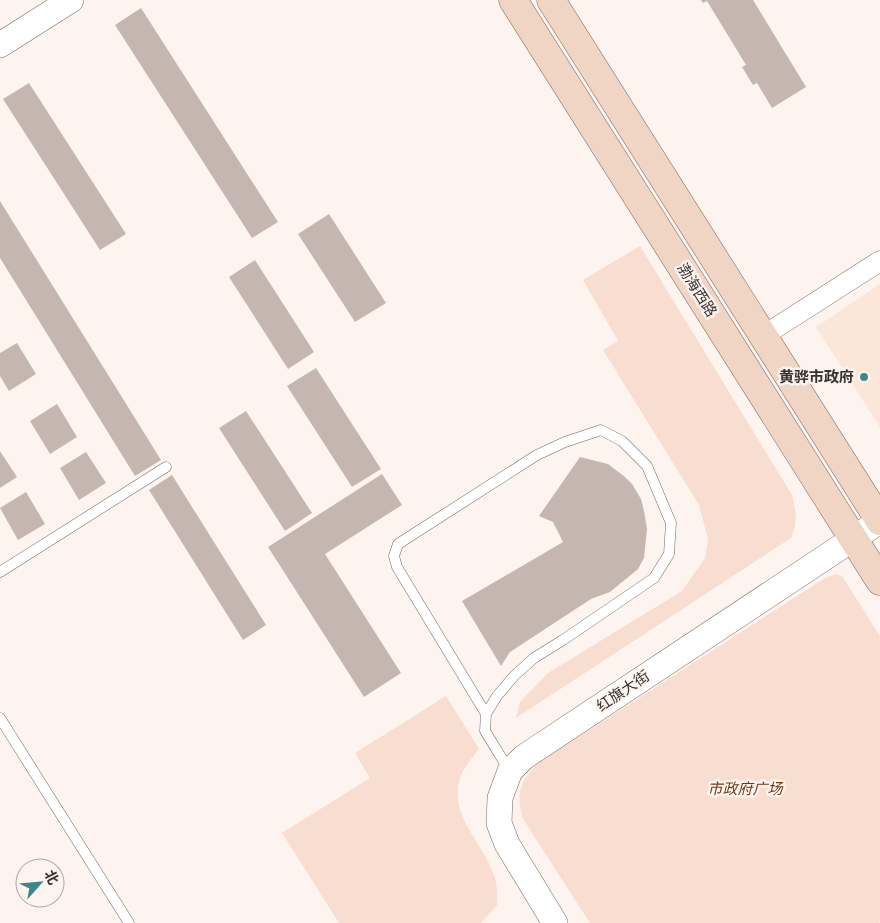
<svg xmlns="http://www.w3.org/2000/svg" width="880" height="923" viewBox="0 0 880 923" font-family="'Crimson Pro','Noto Sans SC',serif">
	<rect width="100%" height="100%" fill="#fdf4ef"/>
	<path fill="#fce6da" d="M 880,284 L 880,427 L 816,327 Z"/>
	<path fill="#f8ded0" d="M 640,246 L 792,495 C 796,511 798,523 791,538 L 516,718 L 520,702 L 548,673 L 682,591 L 705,558 L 708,539 L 699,505 L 603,350 L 618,341 L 583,280 Z
		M 836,574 L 842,576 L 880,636 L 880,922 L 878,923 L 590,923 L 523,819 C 516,794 519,785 535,765 L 825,578 Z
		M 446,696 L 479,749 C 473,757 465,766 461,775 C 446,815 485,843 495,878 C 498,886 497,897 497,905 L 481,923 L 339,923 L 282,833 L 370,778 L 355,753 Z"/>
	<path fill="#c5b7b0" d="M 701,0 L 753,0 L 806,87 L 772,108 L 757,83 L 753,85 L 742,67 L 746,65 L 707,1 L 703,3 Z
		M 141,8 L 278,222 L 252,238 L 115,25 Z
		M 29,83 L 126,234 L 100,250 L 3,99 Z
		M 0,201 L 161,460 L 135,476 L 0,258 Z
		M 329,214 L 386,303 L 355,322 L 298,234 Z
		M 255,260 L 314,352 L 288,369 L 229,277 Z
		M 17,343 L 36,374 L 9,391 L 0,376 L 0,353 Z
		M 316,368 L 381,469 L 352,487 L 287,386 Z
		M 57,404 L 77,437 L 50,454 L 30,421 Z
		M 246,411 L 312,513 L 285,531 L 219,428 Z
		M 0,451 L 17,477 L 0,488 Z
		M 86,452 L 106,483 L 79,500 L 60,468 Z
		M 580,457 L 608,464 L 625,477 L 632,484 L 641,499 L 644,511 L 647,529 L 644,558 L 638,569 L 610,592 L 591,599 L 510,652 L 501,666 L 462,601 L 563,542 L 553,522 L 539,516 Z
		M 382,474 L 402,505 L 325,554 L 401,673 L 364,697 L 268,547 Z
		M 172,475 L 266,625 L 243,640 L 149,490 Z
		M 26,492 L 45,524 L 18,540 L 0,508 Z"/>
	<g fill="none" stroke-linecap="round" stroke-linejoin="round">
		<defs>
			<path id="service" d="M 0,572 L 166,467
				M 486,714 L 397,567 L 394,556 L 398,544 L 537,455 L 565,442 L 601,430 L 622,441 L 647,466 L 671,523 L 669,554 L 654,578 L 563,640 L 534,658 L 514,676 L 497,696 L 486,714 L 485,731 L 509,770
				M 0,718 L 129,923"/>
			<path id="minor" d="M 763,336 L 880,261"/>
			<path id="tertiary" d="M 0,45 L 71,0
				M 555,923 L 507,844 L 499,823 L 500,798 L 510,771 L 524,757 L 880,521"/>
			<path id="secondary" d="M 513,0 L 880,581
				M 551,0 L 880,521"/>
		</defs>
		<use href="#service" stroke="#746760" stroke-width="11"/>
		<use href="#minor" stroke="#746760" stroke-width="21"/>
		<use href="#tertiary" stroke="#746760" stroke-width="26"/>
		<use href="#secondary" stroke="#746760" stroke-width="29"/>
		<use href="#service" stroke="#fff" stroke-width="10"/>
		<use href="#minor" stroke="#fff" stroke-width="20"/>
		<use href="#tertiary" stroke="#fff" stroke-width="25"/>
		<use href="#secondary" stroke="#f0d4c4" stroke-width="28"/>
	</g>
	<circle fill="#3e8788" stroke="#fdf4ef" stroke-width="2" cx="864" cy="377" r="5"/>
	<g text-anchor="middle" stroke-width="5" stroke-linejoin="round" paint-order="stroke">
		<g font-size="15" fill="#37322f" stroke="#fdf4ef">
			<text transform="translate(697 290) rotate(58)" y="5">渤海西路</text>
			<text transform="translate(623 691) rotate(-34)" y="5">红旗大街</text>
		</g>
		<g font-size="15" font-weight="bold" fill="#37322f" stroke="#fdf4ef" text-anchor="end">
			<text x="854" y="382">黄骅市政府</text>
		</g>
		<g font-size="15" font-style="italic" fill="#733813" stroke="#fdf4ef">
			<text x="745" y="794">市政府广场</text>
		</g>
	</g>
	<g transform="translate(40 883) rotate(63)"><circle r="24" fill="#fdf4ef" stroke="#aea6a2"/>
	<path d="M0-4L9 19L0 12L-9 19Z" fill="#3e8788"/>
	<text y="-8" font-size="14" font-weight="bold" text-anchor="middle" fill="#37322f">北</text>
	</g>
</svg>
